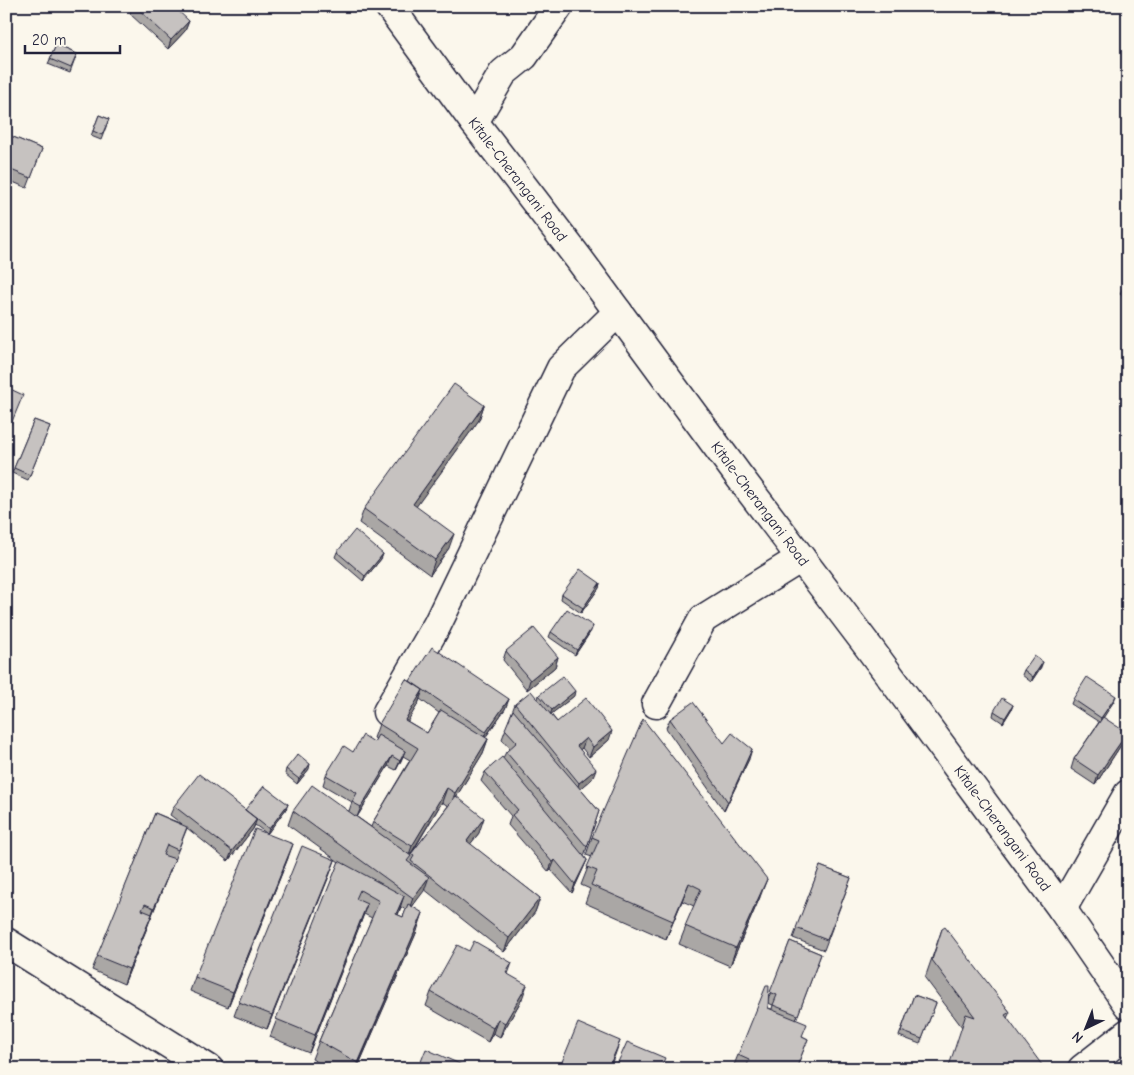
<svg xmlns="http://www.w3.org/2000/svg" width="1134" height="1075" viewBox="0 0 1134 1075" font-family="'Comic Neue',sans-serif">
	<rect width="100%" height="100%" fill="#fbf7ec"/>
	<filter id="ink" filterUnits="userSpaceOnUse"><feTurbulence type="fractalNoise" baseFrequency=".02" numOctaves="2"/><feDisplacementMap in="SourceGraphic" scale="10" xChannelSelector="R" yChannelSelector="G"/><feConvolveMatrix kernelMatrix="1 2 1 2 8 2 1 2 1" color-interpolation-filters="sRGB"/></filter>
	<g filter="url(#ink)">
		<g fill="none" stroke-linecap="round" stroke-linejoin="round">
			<defs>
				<path id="minor" d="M 474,122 L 503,73 L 524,56 L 559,6
					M 656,704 L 703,619 L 801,558
					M 387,712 L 437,625 L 561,368 L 618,312
					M 1062,909 L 1128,794
					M 6,942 L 209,1069
					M 1082,1069 L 1128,1033"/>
				<g id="major">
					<path id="s1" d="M 389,6 L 474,122 L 579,259 L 738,475 L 870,649 L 1062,909 L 1128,1005"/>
				</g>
			</defs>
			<use href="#minor" stroke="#22223b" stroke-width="31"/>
			<use href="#major" stroke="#22223b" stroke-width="31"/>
			<use href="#minor" stroke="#fbf7ec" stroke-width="28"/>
			<use href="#major" stroke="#fbf7ec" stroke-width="28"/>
		</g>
		<path fill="#aaa7a5" stroke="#22223b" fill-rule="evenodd" d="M 132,6 L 135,6 L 189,21 L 185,31 L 168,49 L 130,14 Z
			M 56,45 L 77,54 L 70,73 L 48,64 Z
			M 99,115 L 109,119 L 101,140 L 91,136 Z
			M 6,134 L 42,149 L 27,188 L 6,179 Z
			M 1128,278 L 1128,299 L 1120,294 L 1124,284 Z
			M 484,405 L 479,420 L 416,506 L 449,548 L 430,575 L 359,523 L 364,509 Z
			M 34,420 L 50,426 L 28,480 L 12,473 Z
			M 337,552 L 383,554 L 381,559 L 363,581 L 335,557 Z
			M 600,583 L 599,588 L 581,613 L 561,599 L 562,594 Z
			M 591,631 L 575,655 L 549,637 L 551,632 Z
			M 506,651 L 558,657 L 555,667 L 527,690 L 503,660 Z
			M 1041,667 L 1031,682 L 1022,675 L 1024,670 Z
			M 409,681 L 509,699 L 505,709 L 485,738 L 488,739 L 483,753 L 456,797 L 479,833 L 470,844 L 540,898 L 535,912 L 504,952 L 424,889 L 412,907 L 417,931 L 357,1069 L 329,1069 L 312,1059 L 319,1041 L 372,918 L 364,914 L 309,1053 L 270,1037 L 339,862 L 288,825 L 293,811 L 349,811 L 352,802 L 323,785 L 326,775 L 353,752 L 374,742 L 376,739 L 374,738 L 379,724 ZM 420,699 L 439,713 L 427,733 L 407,721 L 418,704 ZM 403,756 L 410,760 L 373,822 L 371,827 L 357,817 L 388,766 L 396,770 ZM 442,802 L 448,806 L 412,853 ZM 401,907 L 406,910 L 403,917 L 398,915 Z
			M 539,695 L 574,696 L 551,714 L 557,722 L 609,740 L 589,757 L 582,748 L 580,750 L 592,779 L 580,789 L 599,811 L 584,856 L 587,860 L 583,869 L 572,893 L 551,870 L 549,872 L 508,825 L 511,816 L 481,781 L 485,772 L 503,758 L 506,752 L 510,748 L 502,739 L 515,704 L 538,699 Z
			M 1073,699 L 1114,701 L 1103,717 L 1123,742 L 1095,785 L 1071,769 L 1074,759 L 1099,722 L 1071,704 Z
			M 1013,705 L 1011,710 L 1003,723 L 993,716 L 994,711 Z
			M 670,719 L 724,743 L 749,759 L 724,811 L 666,728 Z
			M 286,769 L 309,769 L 297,784 L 285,774 Z
			M 288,804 L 286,809 L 267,834 L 288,858 L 228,1007 L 190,991 L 195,977 L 266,833 L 255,825 L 253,829 L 228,861 L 187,828 L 169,873 L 124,984 L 92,970 L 155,813 L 182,824 L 170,815 L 174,806 L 245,810 Z
			M 592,837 L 760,897 L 730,966 L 679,944 L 694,906 L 682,901 L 666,939 L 585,903 L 590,889 L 581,885 L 592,857 L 586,855 Z
			M 1128,852 L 1128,864 L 1123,860 L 1125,855 Z
			M 335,860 L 267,1029 L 234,1016 L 239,1002 Z
			M 820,866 L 851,878 L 824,950 L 793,938 Z
			M 942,929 L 1010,1012 L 1007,1018 L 962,1027 L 925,978 Z
			M 790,941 L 821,954 L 796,1020 L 802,1036 L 808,1039 L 796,1069 L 743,1069 L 734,1065 L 738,1055 L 769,997 ZM 768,1003 L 773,1005 L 772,1009 L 768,1008 Z
			M 469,951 L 512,963 L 508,974 L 522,999 L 500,1037 L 493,1033 L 488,1042 L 426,1006 L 431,992 Z
			M 914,995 L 936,1003 L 920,1044 L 899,1036 Z"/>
		<path fill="#8b8886" stroke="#22223b" d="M 189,21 L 185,31 L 168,49 L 171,40 Z
			M 484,405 L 479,420 L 408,518 L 413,504 Z
			M 454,534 L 449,548 L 430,575 L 435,560 Z
			M 383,554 L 381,559 L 363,581 L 365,576 Z
			M 600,583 L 599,588 L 581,613 L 583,608 Z
			M 593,626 L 591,631 L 575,655 L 577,650 Z
			M 558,657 L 555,667 L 527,690 L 530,680 Z
			M 1043,662 L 1041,667 L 1031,682 L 1033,677 Z
			M 423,690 L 418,704 L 400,734 L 405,720 Z
			M 575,691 L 574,696 L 550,715 L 552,710 Z
			M 1116,696 L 1114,701 L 1100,723 L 1101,718 Z
			M 509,699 L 505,709 L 482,742 L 486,732 Z
			M 1013,705 L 1011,710 L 1003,723 L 1005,718 Z
			M 612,731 L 609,740 L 589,757 L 593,747 Z
			M 1127,733 L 1123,742 L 1095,785 L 1098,775 Z
			M 586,738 L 582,748 L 573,755 L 577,746 Z
			M 488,739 L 483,753 L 450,807 L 455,793 Z
			M 752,749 L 749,759 L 724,811 L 728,802 Z
			M 405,751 L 401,761 L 396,770 L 400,761 Z
			M 392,756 L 388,766 L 357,817 L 361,807 Z
			M 310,764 L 309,769 L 297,784 L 299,779 Z
			M 596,769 L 592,779 L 576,793 L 579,783 Z
			M 447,788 L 442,802 L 407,860 L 412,846 Z
			M 288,804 L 286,809 L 267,834 L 269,829 Z
			M 484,818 L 479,833 L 462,855 L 467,841 Z
			M 257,819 L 253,829 L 228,861 L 232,851 Z
			M 293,844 L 288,858 L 228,1007 L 233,992 Z
			M 175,859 L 169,873 L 149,922 L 154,908 Z
			M 335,860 L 330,874 L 267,1029 L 272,1015 Z
			M 555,860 L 551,870 L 549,872 L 552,862 Z
			M 587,860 L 583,869 L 572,893 L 575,884 Z
			M 429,877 L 424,891 L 408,912 L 413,898 Z
			M 767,879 L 760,897 L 730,966 L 736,948 Z
			M 689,883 L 682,901 L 666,939 L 673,921 Z
			M 404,896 L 398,914 L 390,932 L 396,914 Z
			M 540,898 L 535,912 L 504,952 L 509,938 Z
			M 367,904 L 361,922 L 309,1053 L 315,1035 Z
			M 423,913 L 417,931 L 357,1069 L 356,1069 Z
			M 152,914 L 147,928 L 124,984 L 129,969 Z
			M 527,985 L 522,999 L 500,1037 L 505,1023 Z
			M 498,1019 L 493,1033 L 488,1042 L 493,1028 Z
			M 620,1041 L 615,1055 L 609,1069 L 608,1069 Z"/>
		<path fill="#c6c2c0" stroke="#22223b" d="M 135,6 L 173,6 L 189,21 L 171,40 Z
			M 56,45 L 77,54 L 71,68 L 50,59 Z
			M 99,115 L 109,119 L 102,135 L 93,131 Z
			M 6,134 L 42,149 L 31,178 L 6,168 Z
			M 1128,278 L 1128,287 L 1124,284 Z
			M 454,384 L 484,405 L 413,504 L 454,534 L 435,560 L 364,509 Z
			M 6,387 L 23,395 L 6,436 Z
			M 34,420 L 50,426 L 30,475 L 14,468 Z
			M 355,530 L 383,554 L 365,576 L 337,552 Z
			M 580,569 L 600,583 L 583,608 L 562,594 Z
			M 567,609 L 593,626 L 577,650 L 551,632 Z
			M 534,628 L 558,657 L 530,680 L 506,651 Z
			M 432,647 L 509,699 L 486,732 L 410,681 Z
			M 1034,656 L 1043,662 L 1033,677 L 1024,670 Z
			M 563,676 L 575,691 L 552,710 L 539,695 Z
			M 1087,677 L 1116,696 L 1101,718 L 1073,699 Z
			M 406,679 L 423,690 L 405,720 L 427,733 L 441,710 L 488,739 L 455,793 L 447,788 L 412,846 L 373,822 L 418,748 L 379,724 Z
			M 531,691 L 557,722 L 586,698 L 612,731 L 593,747 L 586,738 L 577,746 L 596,769 L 579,783 L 515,704 Z
			M 1002,698 L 1013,705 L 1005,718 L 994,711 Z
			M 693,702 L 724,743 L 732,733 L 752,749 L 728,802 L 670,719 Z
			M 513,710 L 599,811 L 587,847 L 506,752 L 517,742 L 505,729 Z
			M 1103,717 L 1127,733 L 1098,775 L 1074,759 Z
			M 643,719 L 767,879 L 736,948 L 685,926 L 701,889 L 689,883 L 673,921 L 591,885 L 597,871 L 587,867 L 599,840 L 592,837 Z
			M 363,735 L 374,742 L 378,735 L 405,751 L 400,761 L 392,756 L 361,807 L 352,802 L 357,793 L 326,775 L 344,746 L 353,752 Z
			M 298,754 L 310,764 L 299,779 L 286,769 Z
			M 502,757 L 587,860 L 575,884 L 555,860 L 552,862 L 512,815 L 518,810 L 485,772 Z
			M 199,774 L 257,819 L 232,851 L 174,806 Z
			M 312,785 L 411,856 L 407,861 L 429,877 L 413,898 L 293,811 Z
			M 264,786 L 288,804 L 269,829 L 245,810 Z
			M 456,796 L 484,818 L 467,841 L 540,898 L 509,938 L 411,861 L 414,856 L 411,854 Z
			M 155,813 L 187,827 L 178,850 L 167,845 L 163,855 L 175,859 L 154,908 L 145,904 L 142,910 L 152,914 L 129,969 L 97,956 Z
			M 255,829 L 293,844 L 233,992 L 195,977 Z
			M 302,846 L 335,860 L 272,1015 L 239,1002 Z
			M 339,861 L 404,896 L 396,914 L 403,917 L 408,904 L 423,913 L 358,1063 L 319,1041 L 379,901 L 360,890 L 356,899 L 367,904 L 315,1035 L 276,1019 Z
			M 820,866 L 851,878 L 827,940 L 796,928 Z
			M 945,927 L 1010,1012 L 1005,1015 L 1045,1069 L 948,1069 L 966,1014 L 975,1017 L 932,960 L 942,929 Z
			M 474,941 L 512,963 L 506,973 L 527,985 L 505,1023 L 498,1019 L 493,1028 L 431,992 L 457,945 L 469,951 Z
			M 790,941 L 821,954 L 798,1015 L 773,1005 L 777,995 L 770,992 Z
			M 766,986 L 769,986 L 768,1008 L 807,1024 L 802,1036 L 808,1039 L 796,1069 L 746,1069 L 749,1060 L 738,1055 Z
			M 914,995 L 936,1003 L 922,1039 L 901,1031 Z
			M 578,1023 L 620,1041 L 608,1069 L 559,1069 Z
			M 627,1042 L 665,1058 L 660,1069 L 615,1069 Z
			M 426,1049 L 471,1069 L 418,1069 Z"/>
	</g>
	<g text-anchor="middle" stroke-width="5" stroke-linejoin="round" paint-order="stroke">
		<g font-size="15" fill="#22223b" stroke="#fbf7ec">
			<text dy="5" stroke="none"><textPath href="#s1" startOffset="216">Kitale-Cherangani Road</textPath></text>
			<text dy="5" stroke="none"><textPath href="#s1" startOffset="621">Kitale-Cherangani Road</textPath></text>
			<text dy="5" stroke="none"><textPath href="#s1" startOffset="1026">Kitale-Cherangani Road</textPath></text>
		</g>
	</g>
	<rect width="1134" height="1075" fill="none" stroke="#fbf7ec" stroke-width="25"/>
	<rect x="12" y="12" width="1109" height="1050" fill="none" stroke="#22223b" stroke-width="2" filter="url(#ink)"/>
	<g transform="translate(1086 1028) rotate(223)" stroke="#fbf7ec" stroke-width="4" paint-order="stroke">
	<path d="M0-4L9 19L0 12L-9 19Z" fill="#22223b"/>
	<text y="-8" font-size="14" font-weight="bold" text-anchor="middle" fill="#22223b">N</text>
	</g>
	<path d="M25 45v8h95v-8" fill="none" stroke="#22223b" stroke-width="2.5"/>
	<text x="32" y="45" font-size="15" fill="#22223b" stroke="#fbf7ec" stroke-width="4" paint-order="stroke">20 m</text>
</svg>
